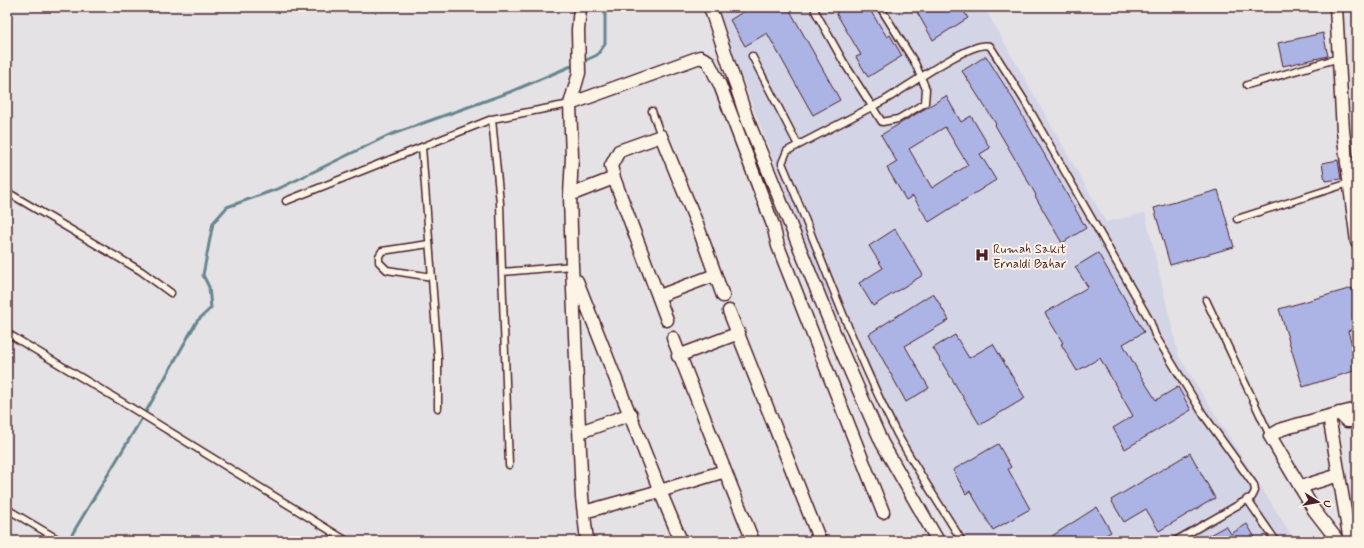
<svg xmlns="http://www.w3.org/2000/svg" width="1364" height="548" viewBox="0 0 1364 548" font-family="Mynerve,sans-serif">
	<rect width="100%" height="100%" fill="#e4e2e5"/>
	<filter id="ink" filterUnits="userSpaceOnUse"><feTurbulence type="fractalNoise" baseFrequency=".025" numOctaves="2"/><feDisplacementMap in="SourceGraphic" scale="8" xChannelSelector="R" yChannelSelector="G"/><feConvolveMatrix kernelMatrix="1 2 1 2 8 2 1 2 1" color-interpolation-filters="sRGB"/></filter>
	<g filter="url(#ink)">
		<path fill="#d3d4e5" d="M 715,7 L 984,7 L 1106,222 L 1145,213 L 1179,357 L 1295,541 L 955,541 L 822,287 Z"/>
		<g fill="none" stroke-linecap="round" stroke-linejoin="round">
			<path stroke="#66868d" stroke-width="3" d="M 582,62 L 597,55 L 605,44 L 605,7
				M 68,541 L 148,408 L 197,321 L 211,308 L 209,287 L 203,275 L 213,223 L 227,207 L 280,188 L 387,136 L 510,92 L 576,64"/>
		</g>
		<path fill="#acb4e5" stroke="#4a1f2b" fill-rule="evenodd" d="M 751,7 L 788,7 L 840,100 L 813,115 L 767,33 L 745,46 L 730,20 Z
			M 846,7 L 868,7 L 887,37 L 890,35 L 902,56 L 868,77 L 856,57 L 861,55 L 836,13 Z
			M 914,7 L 961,7 L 968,18 L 933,40 Z
			M 1323,33 L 1328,56 L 1283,66 L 1278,43 Z
			M 986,56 L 1013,99 L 1086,228 L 1062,243 L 1035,196 L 1036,195 L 995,125 L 996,124 L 962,71 Z
			M 946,96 L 961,122 L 971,116 L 990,148 L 980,154 L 996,180 L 929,222 L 913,196 L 906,200 L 887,168 L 897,162 L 881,135 ZM 945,127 L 968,165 L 932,188 L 909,149 Z
			M 1338,160 L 1341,179 L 1325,181 L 1322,163 Z
			M 1218,190 L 1234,247 L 1170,265 L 1154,208 Z
			M 895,229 L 923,275 L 873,306 L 859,283 L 883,268 L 869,246 Z
			M 1098,253 L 1144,332 L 1123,344 L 1142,378 L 1156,400 L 1178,387 L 1191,410 L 1125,449 L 1113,428 L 1133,416 L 1100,358 L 1077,371 L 1061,344 L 1063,343 L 1045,313 L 1088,287 L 1075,267 Z
			M 1352,288 L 1357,306 L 1357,328 L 1348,331 L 1357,362 L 1357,370 L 1303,387 L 1279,309 Z
			M 933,293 L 949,320 L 905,346 L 929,388 L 906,402 L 869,334 Z
			M 955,335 L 969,358 L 993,344 L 1025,398 L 980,425 L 933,348 Z
			M 998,444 L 1011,467 L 1008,469 L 1030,509 L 993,530 L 970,491 L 966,494 L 953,470 Z
			M 1190,453 L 1215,498 L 1159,531 L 1146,509 L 1124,522 L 1111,500 Z
			M 1097,507 L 1111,532 L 1096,541 L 1055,541 L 1052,536 Z
			M 1247,524 L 1257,541 L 1199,541 L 1226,526 L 1231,534 Z"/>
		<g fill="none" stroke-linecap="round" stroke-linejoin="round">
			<defs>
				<path id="service" d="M 815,7 L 815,11 L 843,61 L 882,122 L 898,119 L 925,103 L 926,89 L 915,63 L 880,7
					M 752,56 L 798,145
					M 1247,85 L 1339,58
					M 570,104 L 492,119 L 500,203 L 502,272 L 572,266
					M 652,111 L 661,136
					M 422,147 L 438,358 L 438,408
					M 7,192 L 141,271 L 171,293
					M 286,201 L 492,119
					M 1237,219 L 1349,183
					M 429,244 L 382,251 L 379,256 L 379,262 L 387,270 L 432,277
					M 502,272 L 509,465
					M 1206,300 L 1270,436
					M 7,333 L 122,402 L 347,541
					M 1247,499 L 1276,541
					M 7,509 L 61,541
					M 962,541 C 940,505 916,469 896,432 C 852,346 820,252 782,163 L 787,151 C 820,134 853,117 885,100 C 903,90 972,39 990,46 L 1024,100 L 1150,321 L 1155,335 L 1203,414 L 1254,485 L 1255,491 L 1252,497 L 1175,541"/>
				<path id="minor" d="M 580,7 L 578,30 L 579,73 L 570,104 L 572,157 L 570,195 L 572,266 L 582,497 L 587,541
					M 710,7 L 746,116 L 842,352 L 882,443 L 938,541
					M 1336,7 L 1343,131 L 1357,242
					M 570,104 L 700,57 L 708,61 L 720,85 L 773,225 L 778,246 L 883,512
					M 614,178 L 611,166 L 619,151 L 661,136 L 697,224 L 723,296
					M 570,195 L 614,178 L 667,320
					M 577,281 L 660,491 L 725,471 L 673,338
					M 659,296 L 715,275
					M 729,311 L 820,541
					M 678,356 L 739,333
					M 1339,413 L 1347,421 L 1357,421
					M 1329,416 L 1282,429 L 1270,436 L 1314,510 L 1338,541
					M 580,432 L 631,414
					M 725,471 L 753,541
					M 1300,487 L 1339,475
					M 584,512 L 660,491 L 681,541
					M 1350,541 L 1329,416 L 1357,409"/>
			</defs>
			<use href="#service" stroke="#4a1f2b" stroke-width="9"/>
			<use href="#minor" stroke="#4a1f2b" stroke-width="15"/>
			<use href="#service" stroke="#fcf5e5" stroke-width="6"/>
			<use href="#minor" stroke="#fcf5e5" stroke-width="12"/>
		</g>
	</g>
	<defs>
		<symbol id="hospital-bare" viewBox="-9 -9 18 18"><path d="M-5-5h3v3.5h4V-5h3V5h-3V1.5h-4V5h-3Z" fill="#4a1f2b" stroke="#fcf5e5" stroke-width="2.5" paint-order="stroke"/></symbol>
	</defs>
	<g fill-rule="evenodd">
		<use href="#hospital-bare" x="972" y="245" width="20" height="20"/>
	</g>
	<g text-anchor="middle" stroke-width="4" stroke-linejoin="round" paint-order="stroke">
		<g font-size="13" fill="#4a1f2b" stroke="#fcf5e5" text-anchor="start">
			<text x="993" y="253">Rumah Sakit<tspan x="993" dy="15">Ernaldi Bahar</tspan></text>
		</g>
	</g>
	<rect width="1364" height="548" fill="none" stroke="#fcf5e5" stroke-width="24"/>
	<rect x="12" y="12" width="1340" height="524" fill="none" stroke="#4a1f2b" stroke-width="1.5" filter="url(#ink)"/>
	<g transform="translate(1318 502) rotate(101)" stroke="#fcf5e5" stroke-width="3" paint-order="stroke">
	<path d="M0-3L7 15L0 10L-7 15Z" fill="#4a1f2b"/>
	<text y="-6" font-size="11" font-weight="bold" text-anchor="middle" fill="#4a1f2b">U</text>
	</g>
</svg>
